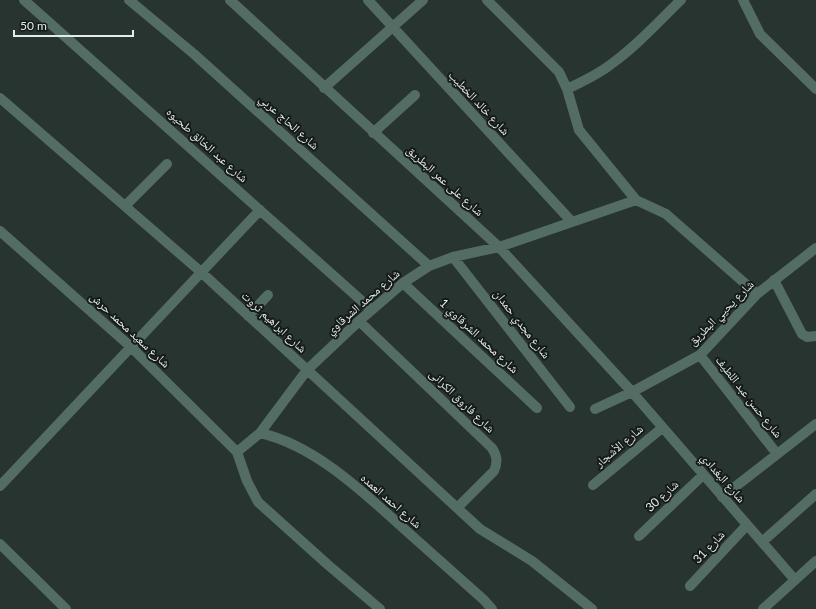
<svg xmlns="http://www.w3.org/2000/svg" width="816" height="609" viewBox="0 0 816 609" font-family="Lato,'Noto Naskh Arabic',sans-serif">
	<rect width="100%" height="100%" fill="#283430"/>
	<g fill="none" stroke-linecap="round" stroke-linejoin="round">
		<path stroke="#546d64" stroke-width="10" d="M 24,0 L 372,310
			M 129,0 L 194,54 L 429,266
			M 230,0 L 499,247 L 632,392 L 795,580
			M 368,0 L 572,222
			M 487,0 L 559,72 L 567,89 L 579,130 L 636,200 L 666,214 L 757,294
			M 743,0 L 760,34 L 816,89
			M 324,88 L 423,0
			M 567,89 C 582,82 597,75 610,65 C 636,47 658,22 681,0
			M 0,98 L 201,272 L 480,529 L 532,561 L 592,609
			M 373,133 L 415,95
			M 125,206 L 167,164
			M 0,231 L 131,347 L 237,452 L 247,481 L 258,502 L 327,564 L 380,609
			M 453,257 L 570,407
			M 774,280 L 802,334 L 807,337 L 816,336
			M 403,283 L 537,408
			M 248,316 L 268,295
			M 359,321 L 492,448 C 497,456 498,462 494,471 L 458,507
			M 700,355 L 777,454
			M 595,409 L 632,392 L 700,355 L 757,294 L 816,248
			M 260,433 C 314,445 362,491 402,527 C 429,551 457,576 484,600 L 492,609
			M 237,452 L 260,433 L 307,370 L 359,321 L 403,283 L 429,266 L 453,257 L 499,247 L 636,200
			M 593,485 L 662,428
			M 0,486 L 260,210
			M 722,497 L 816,424
			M 639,536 L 703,475
			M 762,542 L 816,494
			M 0,544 L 66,609
			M 690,586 L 747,525
			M 763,609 L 816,561"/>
	</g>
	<g text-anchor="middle" stroke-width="4" stroke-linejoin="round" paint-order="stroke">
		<g font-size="12" fill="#e4ece9" stroke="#151b18">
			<text transform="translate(479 103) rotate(47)" y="4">شارع خالد الخطيب</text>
			<text transform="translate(289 122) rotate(42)" y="4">شارع الحاج عربي</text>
			<text transform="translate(207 145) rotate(42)" y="4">شارع عبد الخالق طحيوه</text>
			<text transform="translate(445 181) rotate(42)" y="4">شارع على عمر البطريق</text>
			<text transform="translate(363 302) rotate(-41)" y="4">شارع محمد الشرقاوي</text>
			<text transform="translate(721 313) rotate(-45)" y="4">شارع يحيي البطريق</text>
			<text transform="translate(274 322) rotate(43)" y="4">شارع ابراهيم ثروت</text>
			<text transform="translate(522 324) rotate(52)" y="4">شارع مجدي حمدان</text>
			<text transform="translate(130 330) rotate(43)" y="4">شارع سعيد محمد حرش</text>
			<text transform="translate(479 336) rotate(43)" y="4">شارع محمد الشرقاوي 1</text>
			<text transform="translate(749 397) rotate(52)" y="4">شارع حسن عبد اللطيف</text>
			<text transform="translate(462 401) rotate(44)" y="4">شارع فاروق الكرانى</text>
			<text transform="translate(619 446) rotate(-40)" y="4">شارع الأشجار</text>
			<text transform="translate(723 478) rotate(49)" y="4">شارع البغدادي</text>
			<text transform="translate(662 496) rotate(-43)" y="4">شارع 30</text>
			<text transform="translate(391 501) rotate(41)" y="4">شارع احمد العمده</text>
			<text transform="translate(709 547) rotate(-47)" y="4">شارع 31</text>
		</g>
	</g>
	<path d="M14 30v6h119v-6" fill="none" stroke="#e4ece9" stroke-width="2"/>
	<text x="20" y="30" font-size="12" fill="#e4ece9" stroke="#151b18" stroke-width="3" paint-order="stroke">50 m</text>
</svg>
